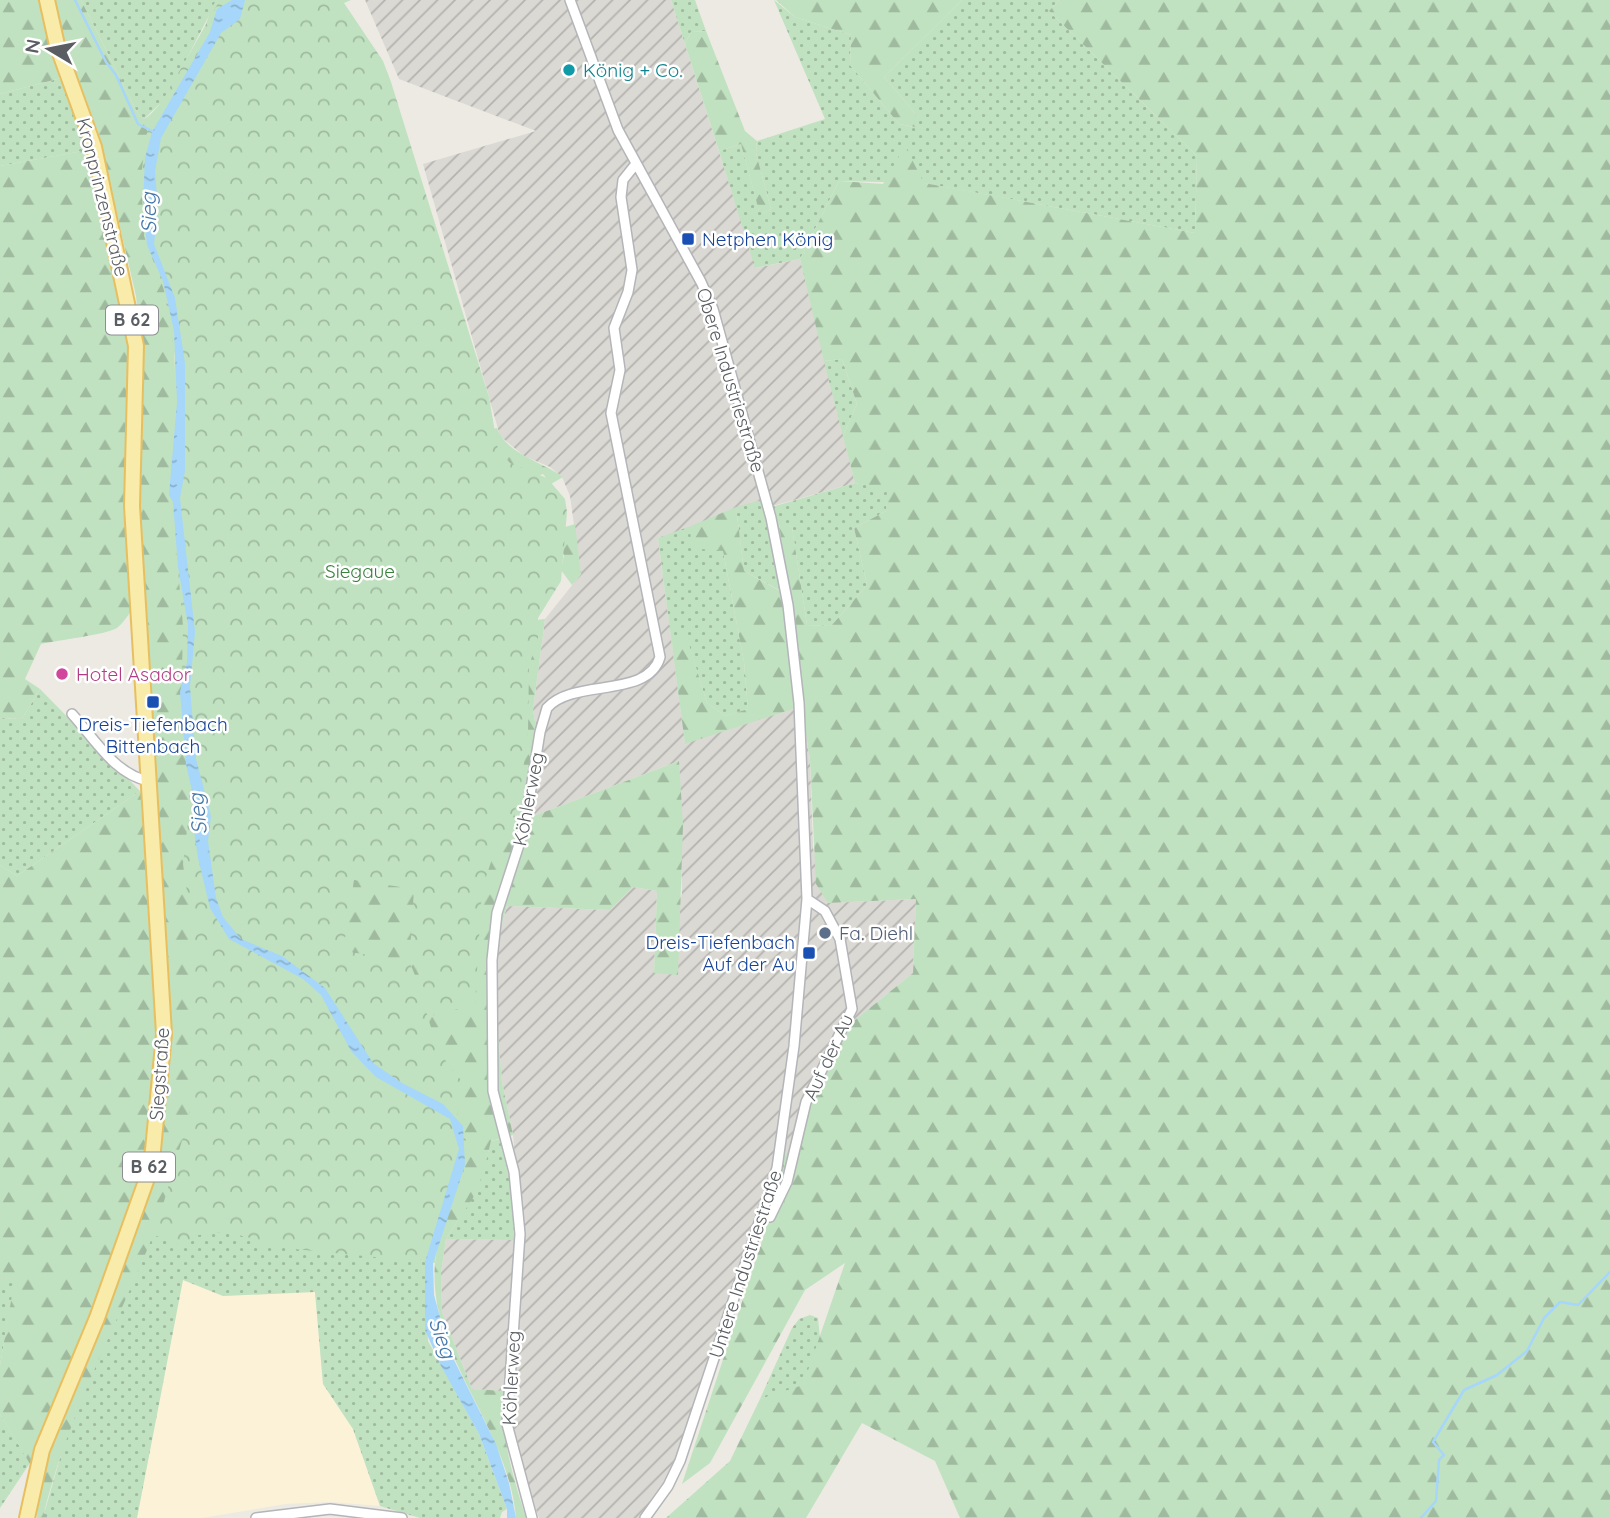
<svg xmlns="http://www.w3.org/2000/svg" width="1610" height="1518" viewBox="0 0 1610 1518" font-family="Quicksand,sans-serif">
	<defs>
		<pattern id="industrial-furrows" width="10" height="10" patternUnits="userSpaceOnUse" patternTransform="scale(1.75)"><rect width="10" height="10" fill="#dbd9d4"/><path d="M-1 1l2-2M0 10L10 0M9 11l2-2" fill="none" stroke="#b5b3af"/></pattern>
		<pattern id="grass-dots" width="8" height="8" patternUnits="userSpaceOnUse" patternTransform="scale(1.75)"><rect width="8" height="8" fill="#c0e2c0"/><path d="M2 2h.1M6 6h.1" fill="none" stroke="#9fba9f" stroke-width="1.8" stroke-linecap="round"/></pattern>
		<pattern id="forest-firs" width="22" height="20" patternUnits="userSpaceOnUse" patternTransform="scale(1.75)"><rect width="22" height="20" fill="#c0e2c0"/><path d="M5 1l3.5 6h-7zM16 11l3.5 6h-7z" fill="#9fba9f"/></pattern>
		<pattern id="park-crowns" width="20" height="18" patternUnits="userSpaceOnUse" patternTransform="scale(1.75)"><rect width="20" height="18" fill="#c0e2c0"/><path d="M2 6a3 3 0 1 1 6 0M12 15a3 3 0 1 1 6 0" fill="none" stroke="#9fba9f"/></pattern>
		<pattern id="water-ripples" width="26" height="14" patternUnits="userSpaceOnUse" patternTransform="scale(1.75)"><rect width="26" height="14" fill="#a6d6f9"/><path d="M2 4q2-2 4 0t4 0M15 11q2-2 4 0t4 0" fill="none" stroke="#8ab1cd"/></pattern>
	</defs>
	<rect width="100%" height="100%" fill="#eceae2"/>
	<path fill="#fbf2d8" d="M 182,1279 L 223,1296 L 315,1291 L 323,1384 L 353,1429 L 380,1506 L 331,1502 L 286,1504 L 202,1518 L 137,1518 Z"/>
	<path fill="url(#industrial-furrows)" d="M 365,0 L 671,0 L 756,268 L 800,259 L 855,483 L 658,538 L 685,743 L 802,705 L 810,760 L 813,848 L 828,903 L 916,899 L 913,973 L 850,1024 L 784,1158 L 766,1186 L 689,1438 L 666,1481 L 639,1518 L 539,1518 L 525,1479 L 514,1429 L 515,1392 L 472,1389 L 442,1312 L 441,1273 L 446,1239 L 522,1240 L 513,1135 L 502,1082 L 492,959 L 507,906 L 610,910 L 633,887 L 657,891 L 654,973 L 682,894 L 679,761 L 531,817 L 537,732 L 533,710 L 545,619 L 581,574 L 570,496 L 562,477 L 550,467 L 524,456 L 500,436 L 423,164 L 536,131 L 399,79 Z"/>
	<path fill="url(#grass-dots)" d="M 81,0 L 217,0 L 167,97 L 144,119 L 139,116 Z
		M 671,0 L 695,0 L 706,31 L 691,32 L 685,44 Z
		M 774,0 L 795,17 L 851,35 L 850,65 L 899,124 L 914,127 L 915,113 L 884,77 L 962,0 L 1059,0 L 1049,11 L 1197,156 L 1195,233 L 923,183 L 839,181 L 800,259 L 755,268 L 719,151 L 741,144 L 759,210 L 764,213 L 771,209 L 756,153 L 757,141 L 825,119 Z
		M 65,77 L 88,150 L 0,166 L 0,94 Z
		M 842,359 L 857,404 L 843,436 L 824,361 Z
		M 855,483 L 888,489 L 886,511 L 854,528 L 867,585 L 831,626 L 807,625 L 792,527 L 779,525 L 790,596 L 744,571 L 736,507 L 758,501 L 775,506 Z
		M 691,526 L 691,538 L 723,551 L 744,662 L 748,709 L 725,716 L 707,703 L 686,636 L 678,636 L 672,645 L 658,538 Z
		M 40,689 L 140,791 L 17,876 L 0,865 L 0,718 L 22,719 Z
		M 500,1139 L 512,1190 L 514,1240 L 446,1239 C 468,1207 482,1179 491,1141 Z
		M 167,1200 L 425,1262 L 428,1341 L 479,1434 L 507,1509 L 502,1512 L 500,1518 L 420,1518 L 380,1506 L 353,1429 L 323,1384 L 315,1292 L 223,1296 L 183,1280 L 137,1518 L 48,1518 L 44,1514 L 70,1423 Z
		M 16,1277 L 0,1365 L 0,1279 Z
		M 810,1315 L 818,1318 L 820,1338 L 803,1386 L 760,1399 L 792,1328 L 799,1319 Z
		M 0,1414 L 30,1463 L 0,1508 Z"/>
	<path fill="url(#forest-firs)" d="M 0,0 L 40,0 L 65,77 L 0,94 Z
		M 54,0 L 81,0 L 139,116 L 144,119 C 162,111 192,51 203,30 C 209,20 209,8 217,0 L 232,0 L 163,281 L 174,331 L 175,377 L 518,622 L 545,619 L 533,710 L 537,732 L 531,817 L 679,761 L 683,825 L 678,975 L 654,973 L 657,891 L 633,887 L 610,910 L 507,906 L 492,959 L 502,1082 L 513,1135 L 491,1141 L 483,1174 L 473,1198 L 446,1239 L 441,1273 L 442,1312 L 472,1389 L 504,1391 C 501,1439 512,1473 526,1518 L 516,1518 C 508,1418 413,1343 439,1239 L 203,1042 C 194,1096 186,1151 166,1202 C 127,1307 71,1404 44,1513 L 48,1518 L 37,1518 L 39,1479 L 0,1414 L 0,1365 L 15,1278 L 0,1279 L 0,865 L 17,876 L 140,791 L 155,793 L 138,484 L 144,369 L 136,296 L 98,132 L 56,20 Z
		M 776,0 L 962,0 L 884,77 L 915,113 L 915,127 L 899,124 L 850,65 L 851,35 L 795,17 Z
		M 1059,0 L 1610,0 L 1610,1518 L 960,1518 L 935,1461 L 862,1423 L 806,1518 L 666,1518 L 730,1461 L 760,1399 L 803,1385 L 845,1263 L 805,1290 L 710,1463 L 682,1484 L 765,1232 L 784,1158 L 850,1024 L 913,973 L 916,899 L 828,903 L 816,884 L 810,760 L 802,706 L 685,744 L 672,645 L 677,636 L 686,635 L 707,703 L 725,716 L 748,709 L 744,662 L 723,551 L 690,548 L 691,526 L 736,507 L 744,571 L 789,596 L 779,524 L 792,527 L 807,625 L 831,626 L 867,585 L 854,528 L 886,511 L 887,490 L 855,483 L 843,436 L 857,404 L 842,359 L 824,361 L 800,259 L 839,181 L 883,184 L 905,146 L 924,183 L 1195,233 L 1197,156 L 1049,11 Z
		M 706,31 L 745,131 L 757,141 L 756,153 L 771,209 L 764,213 L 759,211 L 741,144 L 719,151 L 685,44 L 691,32 Z
		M 88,150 L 120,289 L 131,369 L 125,481 L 131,611 C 127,617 122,624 117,628 C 105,635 58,640 41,644 L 25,679 L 40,689 L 22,719 L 0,718 L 0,166 Z
		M 497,428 C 506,454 543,462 563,477 L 551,484 L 543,474 L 512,486 L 489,430 Z
		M 575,524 L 581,574 L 572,585 L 561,570 L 564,555 L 554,543 L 565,527 Z"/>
	<path fill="url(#park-crowns)" d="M 220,0 L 351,0 L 344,3 L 383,61 L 391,82 L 489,397 L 498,450 L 510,463 L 547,478 L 565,499 L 567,512 L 561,581 L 538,618 L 538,638 L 529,666 L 528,734 L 520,792 L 514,815 L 494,853 L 482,889 L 475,1004 L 434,1016 L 410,950 L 414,889 L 354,880 L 343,951 L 409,961 C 429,1003 428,1053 466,1084 L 457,1114 C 483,1168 451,1186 438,1235 C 436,1244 436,1254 435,1263 L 254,1245 L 255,1239 L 225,1232 L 191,1236 L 189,1248 L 154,1235 L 189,1117 L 195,1069 L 194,942 L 183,864 L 190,805 L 181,713 L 183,626 L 171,491 L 175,357 L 164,290 L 144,236 L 141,176 L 144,154 L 141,148 L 155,114 Z"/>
	<path fill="url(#water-ripples)" d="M 232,0 L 245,0 L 240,19 L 221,33 L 161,138 L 155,171 L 158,211 L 154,244 L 175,298 L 185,363 L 185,471 L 180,498 L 195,632 L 190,687 L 196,759 L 211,816 L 208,841 L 216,898 L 223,917 L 241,939 L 282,956 L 325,988 L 373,1063 L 402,1083 L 443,1104 L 463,1126 L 465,1165 L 433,1263 L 434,1295 L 449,1350 L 496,1444 L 509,1483 L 516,1518 L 507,1518 L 507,1509 L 479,1434 L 441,1366 L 425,1330 L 425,1262 L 459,1149 L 450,1119 L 376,1077 L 351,1051 L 321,995 L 303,979 L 229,939 L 210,908 L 198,858 L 194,830 L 196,809 L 186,764 L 180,692 L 187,662 L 188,625 L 178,567 L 173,502 L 169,495 L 177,402 L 174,331 L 163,281 L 147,245 L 143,204 L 145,158 L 152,132 L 210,32 L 217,9 Z"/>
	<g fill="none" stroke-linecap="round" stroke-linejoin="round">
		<path stroke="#a6d6f9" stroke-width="2.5" d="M 75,0 L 106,62 L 116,75 L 138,124 L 154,132
			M 1421,1518 L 1436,1501 L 1439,1460 L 1444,1455 L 1433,1442 L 1464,1390 L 1497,1375 L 1527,1351 L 1544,1318 L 1560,1302 L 1578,1305 L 1610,1272"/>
		<defs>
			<path id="minor" d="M 570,0 L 618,130 L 701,282 L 713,309 L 771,518 L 788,605 L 799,703 L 807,899 L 794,1046 L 777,1168 L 680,1461 L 668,1486 L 645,1518
				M 72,714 C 94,738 115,775 149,781
				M 763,1216 L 770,1217 L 787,1182 L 806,1102 L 852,1009 L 840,939 L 825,911 L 807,899
				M 256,1518 L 330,1509 L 402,1518
				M 532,1518 L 507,1424 L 520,1234 L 514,1172 L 493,1091 L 492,960 L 497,913 L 525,826 L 540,732 L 547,708 C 573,678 648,699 660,657 L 611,413 L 620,370 L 614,328 L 628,292 L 632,270 L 621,197 L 623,180 L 635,165"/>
			<path id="primary" d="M 27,1518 L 42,1450 L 97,1318 L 146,1181 L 153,1150 L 164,1034 L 132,506 L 136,346 L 94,147 L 57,45 L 47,0"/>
		</defs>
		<use href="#minor" stroke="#b3b5b9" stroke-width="12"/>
		<use href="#primary" stroke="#e7bf60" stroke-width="18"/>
		<use href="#minor" stroke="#fff" stroke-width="9"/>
		<use href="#primary" stroke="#f9ebaa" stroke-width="14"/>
	</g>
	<circle fill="#0f9aa8" stroke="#fff" stroke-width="2.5" cx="569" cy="70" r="7"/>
	<g fill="#1a4fb4" stroke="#fff" stroke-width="2.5">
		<rect x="681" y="232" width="14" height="14" rx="3.5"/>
		<rect x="146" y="695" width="14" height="14" rx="3.5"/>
		<rect x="802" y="946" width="14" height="14" rx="3.5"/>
	</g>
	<circle fill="#d1479c" stroke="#fff" stroke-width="2.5" cx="62" cy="674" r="7"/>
	<circle fill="#5c6f8a" stroke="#fff" stroke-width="2.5" cx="825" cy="933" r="7"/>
	<g text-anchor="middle" stroke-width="5" stroke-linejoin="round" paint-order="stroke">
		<g fill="#fff" stroke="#8c8e91" stroke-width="2">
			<rect x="106" y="305.5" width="52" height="29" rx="5"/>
			<rect x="123" y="1152.5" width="52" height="29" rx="5"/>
		</g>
		<g font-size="18" font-weight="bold" fill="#5a5e62">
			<text x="132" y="326">B 62</text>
			<text x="149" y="1173">B 62</text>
		</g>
		<g font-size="19" fill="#0d838f" stroke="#fff" text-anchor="start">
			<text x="583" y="77">König + Co.</text>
		</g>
		<g font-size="19" fill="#5a5e62" stroke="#fff">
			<text transform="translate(103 197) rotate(76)" y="7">Kronprinzenstraße</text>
			<text transform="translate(731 380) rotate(73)" y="7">Obere Industriestraße</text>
			<text transform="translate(528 799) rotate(-79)" y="7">Köhlerweg</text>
			<text transform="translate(828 1057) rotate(-65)" y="7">Auf der Au</text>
			<text transform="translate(159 1074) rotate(-86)" y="7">Siegstraße</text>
			<text transform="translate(745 1264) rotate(-72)" y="7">Untere Industriestraße</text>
			<text transform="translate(511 1378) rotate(-87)" y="7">Köhlerweg</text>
		</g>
		<g font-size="19" fill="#164399" stroke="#fff" text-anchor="start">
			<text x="702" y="246">Netphen König</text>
			<text x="153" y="731" text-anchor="middle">Dreis-Tiefenbach<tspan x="153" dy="22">Bittenbach</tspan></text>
			<text x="795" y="949" text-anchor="end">Dreis-Tiefenbach<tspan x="795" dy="22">Auf der Au</tspan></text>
		</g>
		<g font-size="19" fill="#3a813d" stroke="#fff">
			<text x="360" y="578">Siegaue</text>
		</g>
		<g font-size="19" fill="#b23c85" stroke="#fff" text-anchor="start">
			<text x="76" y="681">Hotel Asador</text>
		</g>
		<g font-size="19" fill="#4e5e75" stroke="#fff" text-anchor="start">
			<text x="839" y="940">Fa. Diehl</text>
		</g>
		<g font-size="21" font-style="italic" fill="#4477a9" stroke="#fff">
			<text transform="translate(149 213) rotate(-91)" y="7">Sieg</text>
			<text transform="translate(198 814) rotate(-96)" y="7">Sieg</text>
			<text transform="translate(442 1338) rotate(70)" y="7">Sieg</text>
		</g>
	</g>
	<g transform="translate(49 49) rotate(280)" stroke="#ffffff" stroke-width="5" paint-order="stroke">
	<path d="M0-5L12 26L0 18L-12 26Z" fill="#5a5e62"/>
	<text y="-10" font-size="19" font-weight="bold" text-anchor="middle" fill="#5a5e62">N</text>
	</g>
</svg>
